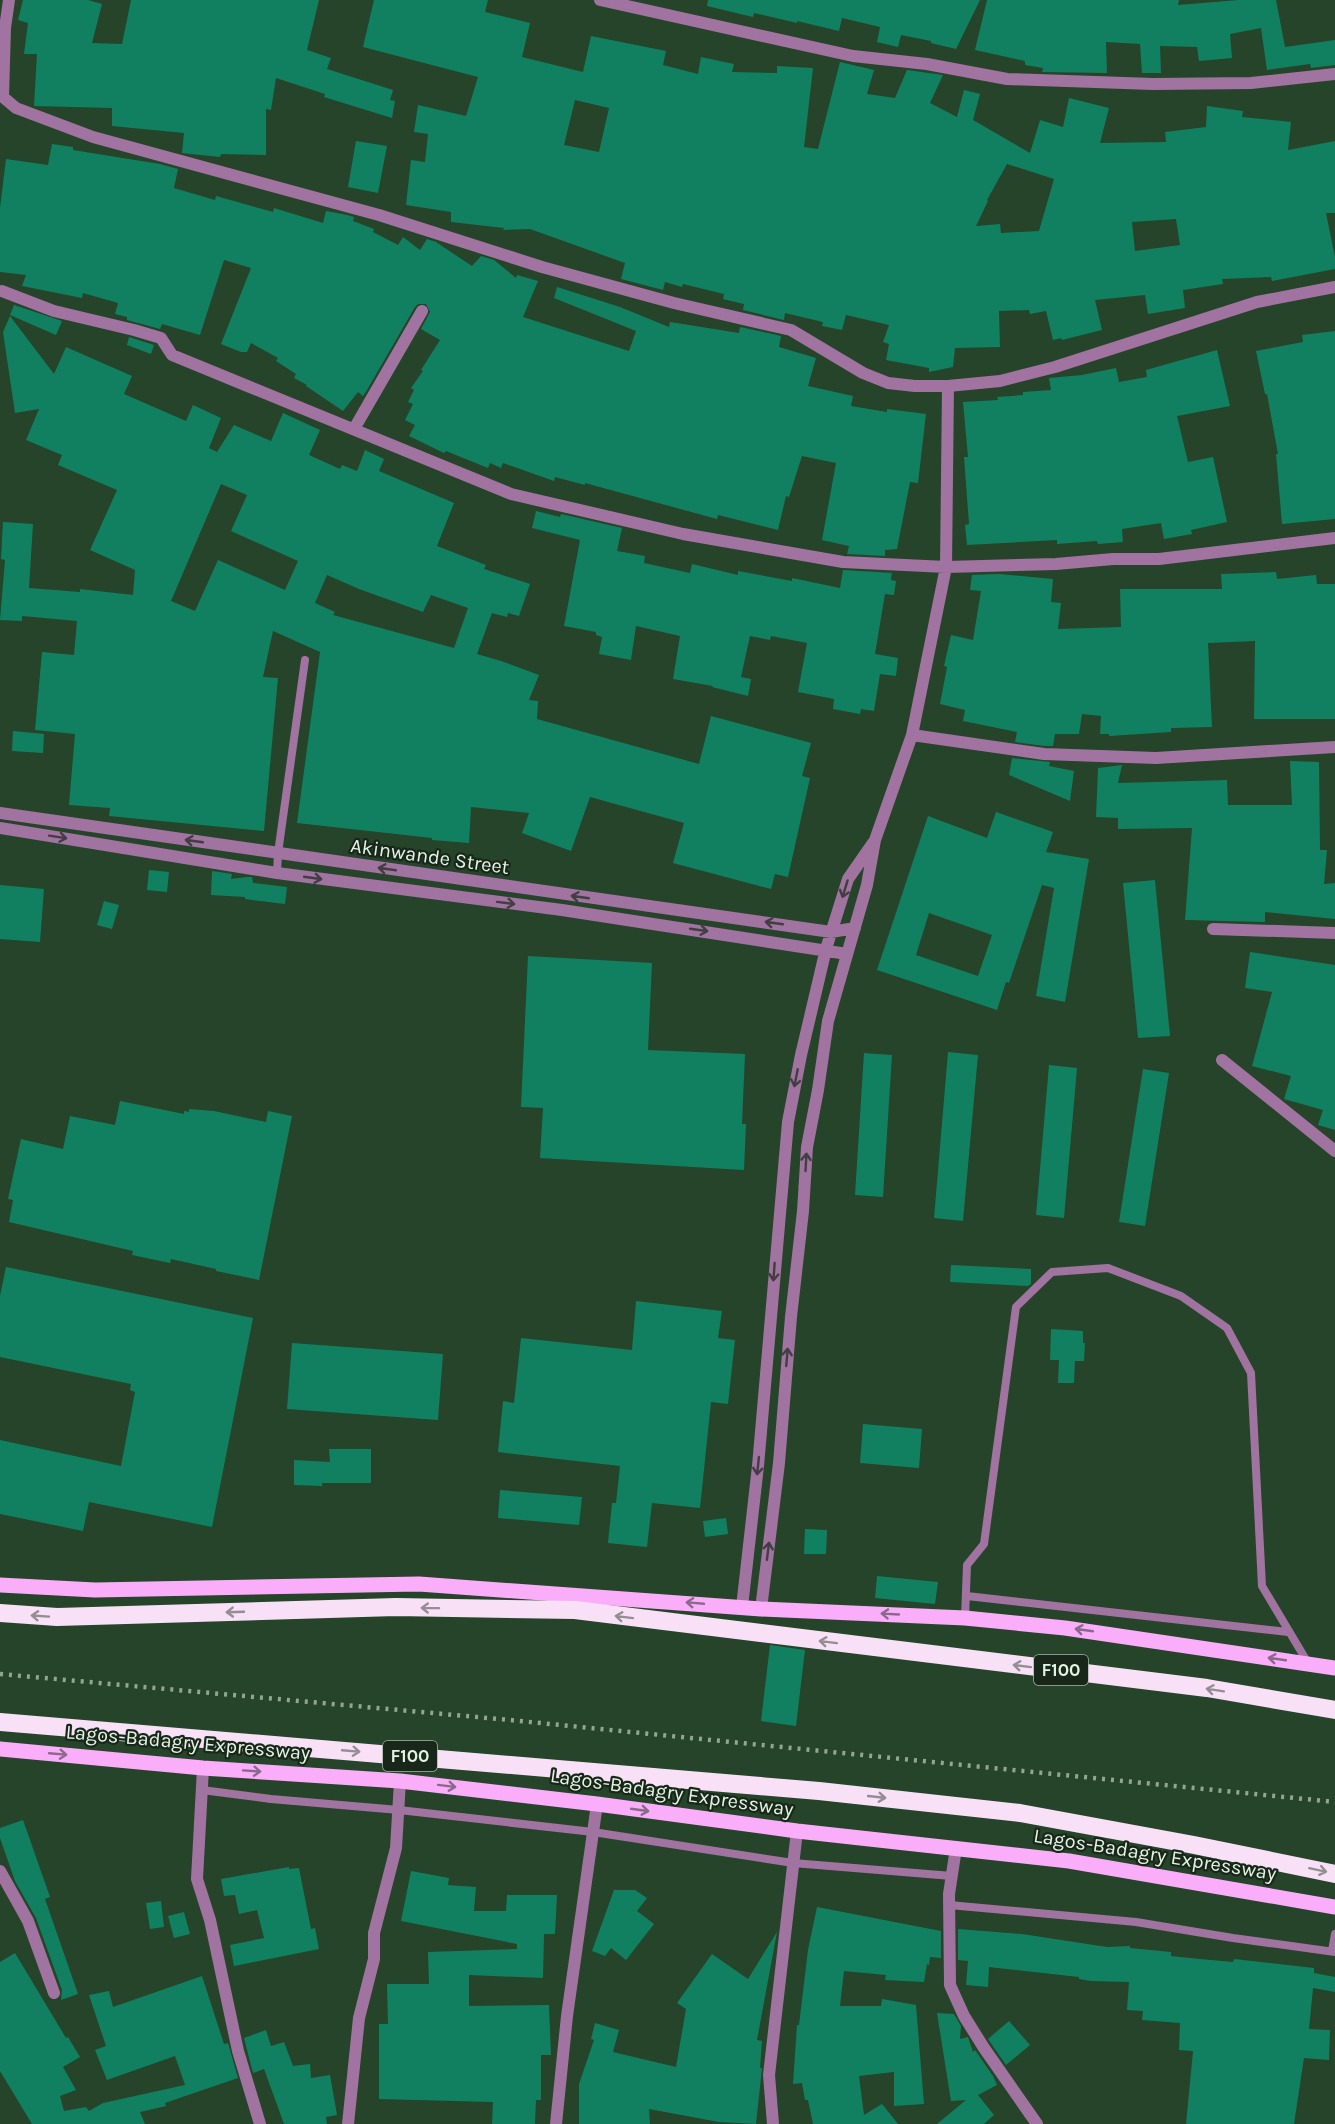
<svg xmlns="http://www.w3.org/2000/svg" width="1335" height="2124" viewBox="0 0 1335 2124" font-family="Karla,sans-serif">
	<rect width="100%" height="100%" fill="#264429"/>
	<path fill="#118060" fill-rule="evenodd" d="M 23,0 L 88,0 L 102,4 L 92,43 L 122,44 L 131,0 L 319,0 L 307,50 L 331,58 L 327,69 L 393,90 L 390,100 L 395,101 L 392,118 L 324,97 L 325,94 L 276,78 L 271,110 L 266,109 L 266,155 L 221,154 L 220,157 L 182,153 L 184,133 L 112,126 L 112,108 L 34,106 L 37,54 L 24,54 L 28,23 L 18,20 Z
		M 374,0 L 488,0 L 485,12 L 530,23 L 522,57 L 583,72 L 591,36 L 666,51 L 663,65 L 698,74 L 701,57 L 734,64 L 732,72 L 777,73 L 777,66 L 813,68 L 804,147 L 818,149 L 840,62 L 874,70 L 867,94 L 895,98 L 907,70 L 943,75 L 930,103 L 957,117 L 964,90 L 980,94 L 973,120 L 1030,153 L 1040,120 L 1063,127 L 1069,98 L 1109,108 L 1100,143 L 1166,142 L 1165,132 L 1206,127 L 1207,106 L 1243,111 L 1242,117 L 1291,122 L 1288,150 L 1335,141 L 1335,213 L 1326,213 L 1335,257 L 1335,269 L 1272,281 L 1271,277 L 1222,279 L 1223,284 L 1183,290 L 1185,308 L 1148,314 L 1145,295 L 1095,300 L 1102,330 L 1062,340 L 1061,338 L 1053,340 L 1046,311 L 1030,314 L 1029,310 L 999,311 L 1000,347 L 955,348 L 953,367 L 929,372 L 929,368 L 886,360 L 889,344 L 883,342 L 889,325 L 846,315 L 842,330 L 822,326 L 823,322 L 785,313 L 784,320 L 743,310 L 744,304 L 723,299 L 724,294 L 683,284 L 682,287 L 665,282 L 663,290 L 621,279 L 625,263 L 530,229 L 503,230 L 504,228 L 451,222 L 451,212 L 406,205 L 411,160 L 425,162 L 428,134 L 414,132 L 418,105 L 466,116 L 478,77 L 363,47 ZM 575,100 L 609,108 L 599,152 L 564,145 ZM 1007,164 L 1054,179 L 1039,231 L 1001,233 L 1000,224 L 976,226 L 988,201 L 987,200 ZM 1176,219 L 1180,245 L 1135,251 L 1132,222 Z
		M 708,0 L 980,0 L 956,49 L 931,43 L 931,41 L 901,35 L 898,47 L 877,42 L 880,27 L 842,18 L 839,31 L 797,21 L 797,23 L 754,13 L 753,17 L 707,6 Z
		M 987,0 L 1179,0 L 1178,5 L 1239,0 L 1276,0 L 1285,47 L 1335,40 L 1335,65 L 1311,68 L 1310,64 L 1267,70 L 1261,28 L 1230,34 L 1232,58 L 1199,61 L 1197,47 L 1160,46 L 1161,73 L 1142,73 L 1140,44 L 1106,42 L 1107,73 L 1042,72 L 1043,68 L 1025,65 L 1025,61 L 975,50 Z
		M 356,141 L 387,146 L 378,193 L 348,187 Z
		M 52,144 L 73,147 L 73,150 L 160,164 L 178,169 L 174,188 L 215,200 L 216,196 L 273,212 L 274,208 L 323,223 L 326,211 L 347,215 L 354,217 L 353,221 L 374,229 L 373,232 L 398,245 L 403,237 L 420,250 L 427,239 L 436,242 L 472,266 L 481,256 L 494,260 L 516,278 L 517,275 L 538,281 L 523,317 L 629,351 L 636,331 L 554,298 L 557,287 L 620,307 L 669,327 L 670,322 L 739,333 L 740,327 L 781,336 L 779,347 L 816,358 L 808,386 L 853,396 L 851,406 L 887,412 L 887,409 L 926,414 L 918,483 L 910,482 L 897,549 L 885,550 L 885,556 L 847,554 L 849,546 L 822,540 L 836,463 L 802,456 L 789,497 L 786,496 L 778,530 L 718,515 L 717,519 L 585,483 L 585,485 L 555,477 L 554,481 L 503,463 L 501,468 L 490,463 L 488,468 L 446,451 L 444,453 L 409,436 L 415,425 L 405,420 L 413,404 L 408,402 L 414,390 L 411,388 L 423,371 L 421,370 L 440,340 L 421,329 L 430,312 L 426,304 L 418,304 L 415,307 L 367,390 L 363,396 L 358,392 L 343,411 L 306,386 L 307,385 L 294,378 L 296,374 L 276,361 L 278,358 L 251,343 L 247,352 L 241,352 L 221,344 L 251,268 L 224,260 L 200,335 L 162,324 L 160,329 L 127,320 L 127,317 L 115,314 L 118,303 L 83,293 L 82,298 L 22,286 L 26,275 L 0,272 L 0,208 L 6,159 L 48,165 Z
		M 14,305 L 62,321 L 56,335 L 10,315 Z
		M 10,316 L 54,374 L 66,347 L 132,376 L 124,394 L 186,421 L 193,405 L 221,418 L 209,448 L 217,452 L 234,425 L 271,441 L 283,413 L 320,430 L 309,455 L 340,469 L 342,465 L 357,471 L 365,450 L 384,459 L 379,471 L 454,503 L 437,546 L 486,565 L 484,569 L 530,584 L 519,616 L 508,613 L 507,617 L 492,613 L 477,654 L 501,661 L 539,675 L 529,700 L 538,701 L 537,719 L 699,764 L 711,716 L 811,743 L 802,776 L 810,778 L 788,877 L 775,874 L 771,889 L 673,863 L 684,823 L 590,797 L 571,851 L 522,833 L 529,813 L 471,807 L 469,843 L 432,840 L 432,838 L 297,823 L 320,652 L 273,631 L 263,677 L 278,678 L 264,831 L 109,816 L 110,808 L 69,805 L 75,734 L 35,730 L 42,652 L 74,655 L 77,621 L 22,616 L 22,621 L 0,620 L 5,560 L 1,559 L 3,522 L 33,524 L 29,588 L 80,592 L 80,589 L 133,595 L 135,570 L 90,550 L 117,490 L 58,465 L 62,455 L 26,440 L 39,409 L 15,413 L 3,332 ZM 221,484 L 247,495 L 231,531 L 298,561 L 285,590 L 218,560 L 195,611 L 171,601 ZM 327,575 L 359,589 L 423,612 L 431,595 L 468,608 L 454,648 L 333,615 L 335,612 L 315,603 Z
		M 1335,331 L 1335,519 L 1282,524 L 1276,454 L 1278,454 L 1267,394 L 1265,394 L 1256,351 L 1303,342 L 1302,335 Z
		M 129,337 L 154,345 L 151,354 L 127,345 Z
		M 1217,350 L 1230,406 L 1177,416 L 1188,462 L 1213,457 L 1227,522 L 1191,530 L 1192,534 L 1164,539 L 1161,523 L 1122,529 L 1123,542 L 1098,544 L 1097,541 L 1057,544 L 1057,540 L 967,545 L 965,525 L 969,524 L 964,457 L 968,457 L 963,402 L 998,400 L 997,397 L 1023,395 L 1023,392 L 1051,390 L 1049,378 L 1082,375 L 1116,368 L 1119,382 L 1147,377 L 1146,370 Z
		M 536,511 L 560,517 L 561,514 L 622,528 L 617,551 L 645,556 L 644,563 L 690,573 L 692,564 L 738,575 L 738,571 L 792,581 L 792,578 L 840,588 L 843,570 L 892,573 L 891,580 L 896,581 L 894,595 L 885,594 L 875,654 L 898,658 L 896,676 L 880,674 L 874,711 L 861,709 L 860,714 L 833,709 L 834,699 L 798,692 L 807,643 L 771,636 L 770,640 L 750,636 L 741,677 L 751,679 L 748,696 L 712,687 L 713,686 L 673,679 L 680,636 L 636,626 L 631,660 L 599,654 L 602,637 L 596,635 L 596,632 L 564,626 L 580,540 L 532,528 Z
		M 1276,572 L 1277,579 L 1316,575 L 1317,584 L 1335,584 L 1335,719 L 1254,719 L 1255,641 L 1208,643 L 1212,727 L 1171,728 L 1171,732 L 1109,736 L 1109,734 L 1100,734 L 1101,716 L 1082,714 L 1079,734 L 1055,734 L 1053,746 L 1045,746 L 1015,742 L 1017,732 L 963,721 L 965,710 L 940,704 L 947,667 L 944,666 L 951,635 L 973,640 L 981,591 L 970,590 L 972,575 L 999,574 L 1053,579 L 1051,602 L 1061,603 L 1058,629 L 1121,627 L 1120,589 L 1222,589 L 1221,574 Z
		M 13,731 L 44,734 L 43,753 L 12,751 Z
		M 1012,758 L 1050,762 L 1049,766 L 1074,771 L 1070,801 L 1009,775 Z
		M 1290,761 L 1319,762 L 1320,850 L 1327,850 L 1324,884 L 1335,883 L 1335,919 L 1265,912 L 1265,922 L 1185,920 L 1192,828 L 1118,829 L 1118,818 L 1096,817 L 1098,768 L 1122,765 L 1118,783 L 1227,780 L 1228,805 L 1292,805 Z
		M 996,812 L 1053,832 L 1046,852 L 1089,859 L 1065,1002 L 1036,996 L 1054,888 L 1042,885 L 1009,983 L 1006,982 L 997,1010 L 877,970 L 928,816 L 987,838 ZM 929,913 L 992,935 L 978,976 L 916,955 Z
		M 149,870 L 169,872 L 167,892 L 147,890 Z
		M 212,871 L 232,874 L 231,879 L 247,877 L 252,877 L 253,883 L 287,887 L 285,904 L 245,899 L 245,897 L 211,895 Z
		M 1155,880 L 1170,1036 L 1138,1038 L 1123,883 Z
		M 0,885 L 44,889 L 40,942 L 0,939 Z
		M 104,901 L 119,905 L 112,929 L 97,925 Z
		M 1250,952 L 1335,965 L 1335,1130 L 1318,1125 L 1323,1110 L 1284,1099 L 1291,1076 L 1252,1066 L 1272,992 L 1245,988 Z
		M 528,956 L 652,963 L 648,1050 L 745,1054 L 742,1124 L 746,1124 L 744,1170 L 540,1158 L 543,1108 L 521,1107 Z
		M 948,1052 L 978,1055 L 963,1221 L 934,1218 Z
		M 864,1053 L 892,1055 L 883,1197 L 855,1195 Z
		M 1049,1065 L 1077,1068 L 1064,1218 L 1036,1215 Z
		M 1143,1069 L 1169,1073 L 1145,1226 L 1119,1222 Z
		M 120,1101 L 184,1114 L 184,1111 L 189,1112 L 189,1109 L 214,1111 L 266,1122 L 268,1111 L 292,1116 L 259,1280 L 216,1271 L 216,1269 L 171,1259 L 170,1263 L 132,1255 L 133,1251 L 9,1222 L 13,1200 L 8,1199 L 21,1139 L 63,1149 L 70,1116 L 115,1125 Z
		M 951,1265 L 1031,1269 L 1031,1284 L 1028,1286 L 950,1282 Z
		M 6,1267 L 253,1318 L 212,1527 L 89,1502 L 83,1531 L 0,1514 L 0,1440 L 121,1466 L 135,1392 L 130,1390 L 131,1384 L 0,1357 L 0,1296 Z
		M 636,1301 L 722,1311 L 718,1338 L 735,1340 L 728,1404 L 711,1402 L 700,1508 L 652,1503 L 647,1547 L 608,1543 L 612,1503 L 616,1503 L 620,1466 L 498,1452 L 503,1401 L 514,1403 L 521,1338 L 632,1350 Z
		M 1051,1329 L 1083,1331 L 1083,1343 L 1085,1343 L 1084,1361 L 1075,1361 L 1074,1383 L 1058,1383 L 1059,1360 L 1050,1360 Z
		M 292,1343 L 443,1354 L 438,1420 L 287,1409 Z
		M 863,1424 L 922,1429 L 919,1468 L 860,1463 Z
		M 329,1449 L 371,1449 L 371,1483 L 322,1483 L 322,1486 L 294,1485 L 294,1460 L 330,1462 Z
		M 500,1490 L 582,1497 L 579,1525 L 498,1518 Z
		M 726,1518 L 728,1534 L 705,1537 L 703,1521 Z
		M 805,1529 L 827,1530 L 826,1554 L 804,1554 Z
		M 877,1576 L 938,1582 L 935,1604 L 875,1598 Z
		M 770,1645 L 805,1650 L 796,1726 L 761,1721 Z
		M 23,1820 L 50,1897 L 45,1899 L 78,1994 L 61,2000 L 62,1990 L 36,1918 L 15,1881 L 0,1838 L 0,1828 Z
		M 289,1867 L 289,1869 L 299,1868 L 311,1929 L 315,1928 L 319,1949 L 234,1966 L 230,1945 L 264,1938 L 257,1910 L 239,1914 L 235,1895 L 224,1896 L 221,1879 Z
		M 411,1871 L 449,1878 L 448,1885 L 476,1887 L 474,1911 L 506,1911 L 507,1895 L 557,1895 L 555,1934 L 544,1934 L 543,1978 L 469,1975 L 469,2006 L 549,2005 L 551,2055 L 541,2055 L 541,2100 L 536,2100 L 535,2124 L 492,2124 L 493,2102 L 379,2099 L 379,2024 L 388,2024 L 387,1984 L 429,1984 L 428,1952 L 517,1949 L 517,1944 L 401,1921 Z
		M 614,1890 L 635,1890 L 647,1898 L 637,1911 L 654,1924 L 626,1960 L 611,1948 L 605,1956 L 592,1951 Z
		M 161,1901 L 164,1927 L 150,1929 L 146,1903 Z
		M 817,1907 L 941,1931 L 941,1958 L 930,1957 L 929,1965 L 927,1964 L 924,1982 L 885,1980 L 886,1975 L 844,1971 L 840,2006 L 881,2006 L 882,1999 L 916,2005 L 924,2104 L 894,2106 L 894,2072 L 859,2076 L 864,2115 L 882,2104 L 898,2124 L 813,2124 L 808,2100 L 805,2100 L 802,2083 L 793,2084 L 797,2025 L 799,2025 L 808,1950 Z
		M 184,1912 L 190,1934 L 174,1938 L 168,1916 Z
		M 958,1929 L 1022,1934 L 1107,1947 L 1130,1946 L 1130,1948 L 1171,1952 L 1171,1956 L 1200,1959 L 1233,1962 L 1234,1959 L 1314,1968 L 1314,1973 L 1335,1977 L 1335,1992 L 1313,1988 L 1309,2029 L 1330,2030 L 1329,2060 L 1304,2058 L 1294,2124 L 1186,2124 L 1193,2051 L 1179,2050 L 1180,2023 L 1142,2020 L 1143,2011 L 1127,2010 L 1129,1982 L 1091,1981 L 1079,1979 L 1079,1977 L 989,1967 L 988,1987 L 966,1985 L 968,1961 L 958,1960 Z
		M 777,1932 L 757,2040 L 762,2041 L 760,2068 L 762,2068 L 756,2124 L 719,2122 L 649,2109 L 650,2124 L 579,2124 L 579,2084 L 594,2040 L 591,2039 L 595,2023 L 619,2030 L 613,2052 L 676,2067 L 686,2009 L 677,2003 L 712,1954 L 748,1979 Z
		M 15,1953 L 66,2038 L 68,2037 L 80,2057 L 63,2067 L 76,2090 L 60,2096 L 64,2111 L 86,2107 L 89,2111 L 103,2103 L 185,2085 L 175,2056 L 107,2080 L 95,2050 L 106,2046 L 89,1995 L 109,1991 L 113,2007 L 202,1976 L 224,2044 L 228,2043 L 238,2078 L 165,2103 L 166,2106 L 140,2112 L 145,2124 L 32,2124 L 0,2071 L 0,1962 Z
		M 937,2013 L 954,2014 L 961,2026 L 960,2039 L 968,2037 L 973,2052 L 975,2050 L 993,2076 L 997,2085 L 978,2095 L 994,2115 L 984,2124 L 937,2124 L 966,2100 L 951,2101 Z
		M 1009,2021 L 1030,2045 L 1006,2065 L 988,2039 Z
		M 266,2030 L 271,2046 L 284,2042 L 293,2066 L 310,2064 L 311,2078 L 330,2075 L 337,2115 L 326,2117 L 327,2124 L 284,2124 L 264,2069 L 253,2073 L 244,2038 Z"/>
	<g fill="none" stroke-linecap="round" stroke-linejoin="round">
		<path stroke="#a173a0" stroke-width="8" d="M 277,873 L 278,853 L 305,660
			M 967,1596 L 1288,1632
			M 965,1618 L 967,1565 L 984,1544 L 1016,1307 L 1052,1272 L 1108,1268 L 1181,1296 L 1227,1328 L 1251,1373 L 1262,1586 L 1308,1663
			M 202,1790 L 271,1799 L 399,1810 L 593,1832 L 793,1863 L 952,1876
			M 949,1905 L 1136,1922 L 1233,1938 L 1335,1952
			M 1332,1951 L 1335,1934"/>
		<path stroke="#a173a0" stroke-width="12" d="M 9,0 L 5,28 L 3,97 L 16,108 L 93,137 L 379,215 L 542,267 L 674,303 L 791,330 L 863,373 L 888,383 L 915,386 L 948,386
			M 600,0 L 853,56 L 927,64 L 1007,79 L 1153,84 L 1251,83 L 1335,74
			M 2,291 L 54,311 L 134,330 L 161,338 L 172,355 L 511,494 L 683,534 L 843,562 L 946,567 L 1056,564 L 1113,559 L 1159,559 L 1335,538
			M 354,429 L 422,311
			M 912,735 L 1044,754 L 1156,758 L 1335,747
			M 0,813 L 831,932 L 855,928
			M 0,828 L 277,873 L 562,910 L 847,954
			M 1213,929 L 1335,933
			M 1222,1060 L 1335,1151
			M 742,1607 L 758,1466 L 788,1122 L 801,1055 L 826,949 L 848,879 L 873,843
			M 761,1609 L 779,1463 L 791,1317 L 803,1211 L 807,1147 L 818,1090 L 828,1021 L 867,885 L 875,840 L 912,735 L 946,567 L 948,386 L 1000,381 L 1055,367 L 1257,302 L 1335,287
			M 203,1768 L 197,1879 L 210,1920 L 238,2051 L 260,2124
			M 956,1848 L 949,1894 L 950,1985 L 964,2016 L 984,2048 L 1037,2124
			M 0,1871 L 28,1921 L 54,1993
			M 348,2124 L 359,2018 L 374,1959 L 374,1933 L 396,1848 L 400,1781
			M 556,2124 L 567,2016 L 597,1804
			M 773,2124 L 769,2075 L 797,1831"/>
		<path stroke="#faaefa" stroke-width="15" d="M 0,1585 L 95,1590 L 419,1584 L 761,1609 L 965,1618 L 1065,1628 L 1335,1668
			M 0,1749 L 203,1768 L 400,1781 L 597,1804 L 797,1831 L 1069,1861 L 1335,1907"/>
		<path stroke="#f8e1f7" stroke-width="18" d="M 0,1613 L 57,1617 L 396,1607 L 575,1610 L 1207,1688 L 1335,1710
			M 0,1722 L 819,1791 L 1020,1813 L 1194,1845 L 1335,1874"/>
		<path stroke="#90a792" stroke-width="4.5" stroke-dasharray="3 6" stroke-linecap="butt" d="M 0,1674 L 510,1720 L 1335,1802"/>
	</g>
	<defs><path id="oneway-shaft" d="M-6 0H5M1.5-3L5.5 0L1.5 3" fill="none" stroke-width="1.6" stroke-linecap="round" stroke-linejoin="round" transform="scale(1.5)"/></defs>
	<g stroke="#423e43">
		<use href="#oneway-shaft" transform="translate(58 837) rotate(9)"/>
		<use href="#oneway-shaft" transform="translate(194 841) rotate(-172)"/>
		<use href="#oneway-shaft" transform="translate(387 869) rotate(-172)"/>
		<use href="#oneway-shaft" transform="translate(313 878) rotate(8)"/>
		<use href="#oneway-shaft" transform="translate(845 889) rotate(107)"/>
		<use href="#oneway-shaft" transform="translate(580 897) rotate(-172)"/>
		<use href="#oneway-shaft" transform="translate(506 903) rotate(7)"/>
		<use href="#oneway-shaft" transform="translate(774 923) rotate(-172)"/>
		<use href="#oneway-shaft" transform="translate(699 930) rotate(8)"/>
		<use href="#oneway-shaft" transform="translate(796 1078) rotate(101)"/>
		<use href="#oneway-shaft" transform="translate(806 1162) rotate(-87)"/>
		<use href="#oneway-shaft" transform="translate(774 1272) rotate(94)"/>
		<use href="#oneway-shaft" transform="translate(787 1357) rotate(-85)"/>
		<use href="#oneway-shaft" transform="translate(758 1466) rotate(96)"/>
		<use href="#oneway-shaft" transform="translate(768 1551) rotate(-83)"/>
	</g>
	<g stroke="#8a6a8a">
		<use href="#oneway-shaft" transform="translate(695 1603) rotate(-175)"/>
		<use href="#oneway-shaft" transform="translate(890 1614) rotate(-177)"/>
		<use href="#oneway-shaft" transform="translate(1084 1630) rotate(-172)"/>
		<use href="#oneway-shaft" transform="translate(1277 1659) rotate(-172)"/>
		<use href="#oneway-shaft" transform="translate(58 1754) rotate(5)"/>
		<use href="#oneway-shaft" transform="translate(252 1771) rotate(4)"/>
		<use href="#oneway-shaft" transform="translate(447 1786) rotate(7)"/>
		<use href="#oneway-shaft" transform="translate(640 1810) rotate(8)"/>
	</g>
	<g stroke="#948d94">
		<use href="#oneway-shaft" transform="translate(430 1608) rotate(-179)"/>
		<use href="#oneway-shaft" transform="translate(235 1612) rotate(178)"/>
		<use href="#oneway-shaft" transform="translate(40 1616) rotate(-176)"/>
		<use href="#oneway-shaft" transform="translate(624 1617) rotate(-173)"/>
		<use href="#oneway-shaft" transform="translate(828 1642) rotate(-173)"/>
		<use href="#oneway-shaft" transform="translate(1022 1666) rotate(-173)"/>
		<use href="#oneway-shaft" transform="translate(1215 1690) rotate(-171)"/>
		<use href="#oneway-shaft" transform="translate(351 1751) rotate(5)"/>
		<use href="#oneway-shaft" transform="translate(877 1797) rotate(6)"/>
		<use href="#oneway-shaft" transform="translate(1318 1870) rotate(12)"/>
	</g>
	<g text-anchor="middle" stroke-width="4.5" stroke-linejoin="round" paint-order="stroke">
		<g fill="#19271b" stroke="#a6b6a7" stroke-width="1.5">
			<rect x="1034" y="1655" width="54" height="30" rx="4.5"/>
			<rect x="383" y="1741" width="54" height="30" rx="4.5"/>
		</g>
		<g font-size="18" font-weight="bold" fill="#e3f4e3">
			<text x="1061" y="1676">F100</text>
			<text x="410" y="1762">F100</text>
		</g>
		<g font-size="20" fill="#e3f4e3" stroke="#19271b">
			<text transform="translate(430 856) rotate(8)" y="7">Akinwande Street</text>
			<text transform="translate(188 1742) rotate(5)" y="7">Lagos-Badagry Expressway</text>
			<text transform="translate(672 1792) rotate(8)" y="7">Lagos-Badagry Expressway</text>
			<text transform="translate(1155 1854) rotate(9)" y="7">Lagos-Badagry Expressway</text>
		</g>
	</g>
</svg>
